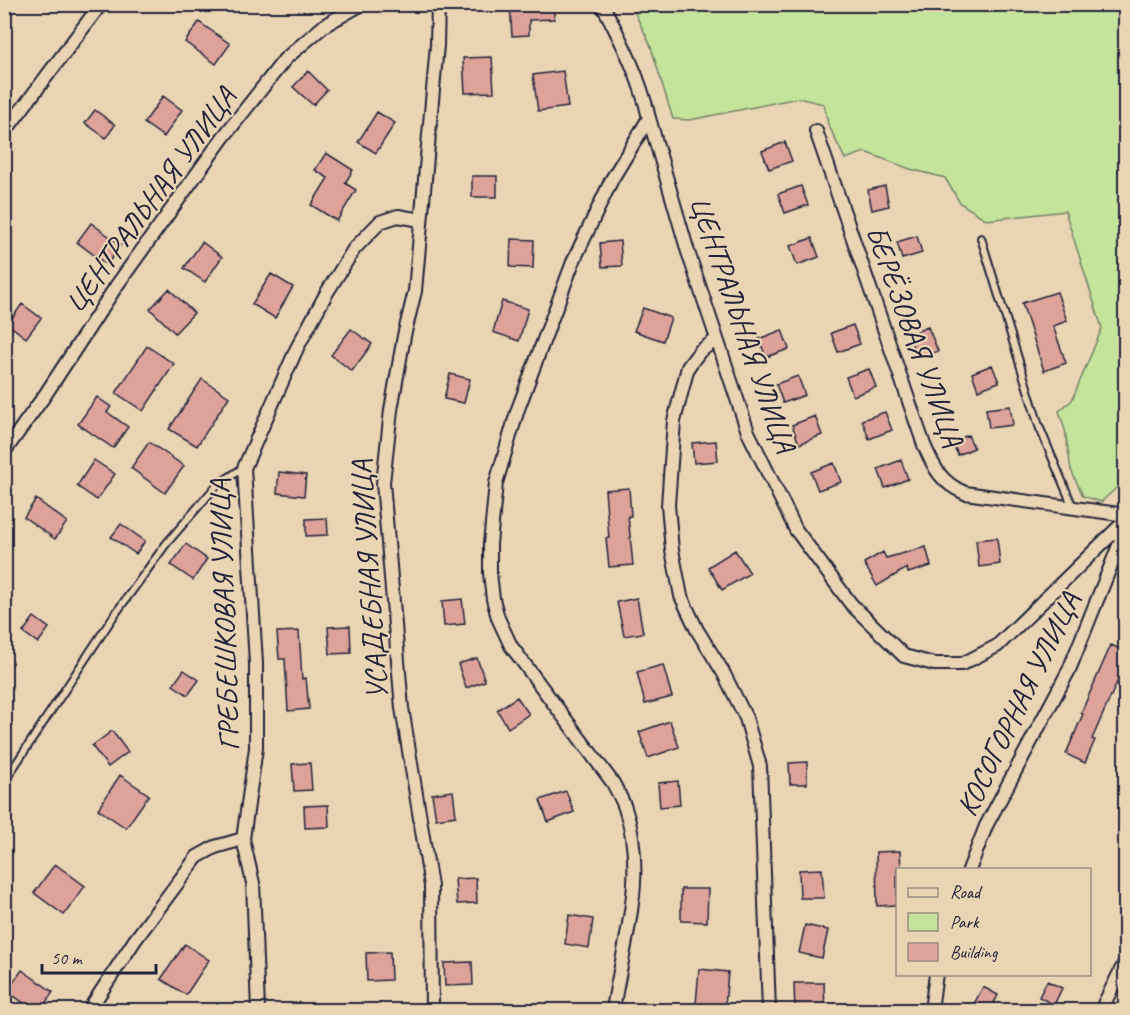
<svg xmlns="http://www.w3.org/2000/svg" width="1130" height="1015" viewBox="0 0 1130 1015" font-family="Caveat,sans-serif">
	<rect width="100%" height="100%" fill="#e9d5b3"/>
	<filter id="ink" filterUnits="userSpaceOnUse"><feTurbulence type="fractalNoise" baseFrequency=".0167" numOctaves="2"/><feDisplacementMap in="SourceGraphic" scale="12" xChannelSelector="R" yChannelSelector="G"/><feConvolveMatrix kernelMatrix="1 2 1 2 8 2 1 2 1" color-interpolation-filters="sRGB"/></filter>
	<g filter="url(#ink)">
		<path fill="#c4e39b" stroke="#73826b" stroke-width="1.5" d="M 631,5 L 1125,5 L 1125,480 L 1101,502 L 1083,496 L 1071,470 L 1065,430 L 1059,411 L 1072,400 L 1102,328 L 1065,211 L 987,220 L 960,203 L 945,178 L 910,169 L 865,152 L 845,159 L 828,124 L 824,104 L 798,98 L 690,120 L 673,119 L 650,44 Z"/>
		<path fill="#dda39a" stroke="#22223b" stroke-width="1.5" d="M 510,4 L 554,4 L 554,19 L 529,20 L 529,35 L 512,36 Z
			M 199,22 L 230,44 L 216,64 L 185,42 Z
			M 492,57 L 494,92 L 465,93 L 463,58 Z
			M 308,71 L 327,90 L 313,105 L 293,87 Z
			M 563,71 L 568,107 L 538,111 L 533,75 Z
			M 163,96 L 182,110 L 164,137 L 144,123 Z
			M 95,110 L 115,125 L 106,138 L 85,123 Z
			M 377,112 L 395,123 L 376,153 L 358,142 Z
			M 785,142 L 792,161 L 769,169 L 762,151 Z
			M 326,153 L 353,170 L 345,183 L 356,190 L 337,221 L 311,205 L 328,178 L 315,170 Z
			M 472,176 L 497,176 L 497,197 L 472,197 Z
			M 801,186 L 808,205 L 785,213 L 778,194 Z
			M 885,186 L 889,206 L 872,210 L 868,190 Z
			M 91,223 L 121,245 L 107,265 L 77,242 Z
			M 917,236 L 922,253 L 902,259 L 897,242 Z
			M 812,238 L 819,257 L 797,265 L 790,246 Z
			M 511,239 L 534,240 L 533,268 L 510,267 Z
			M 620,241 L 622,266 L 602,267 L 600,243 Z
			M 202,242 L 222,257 L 205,282 L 184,268 Z
			M 271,274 L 293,287 L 275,318 L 252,304 Z
			M 169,289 L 194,313 L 175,333 L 150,309 Z
			M 1057,292 L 1067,321 L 1053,326 L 1066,363 L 1044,371 L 1022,303 Z
			M 502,301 L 528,309 L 519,341 L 493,332 Z
			M 22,304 L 41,318 L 26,338 L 8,324 Z
			M 643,308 L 671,318 L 663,341 L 634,331 Z
			M 853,325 L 860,344 L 838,352 L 831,333 Z
			M 928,327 L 938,351 L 918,359 L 908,335 Z
			M 351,329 L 372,344 L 352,371 L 331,355 Z
			M 782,330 L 789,349 L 766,357 L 759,339 Z
			M 147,346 L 174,364 L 143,411 L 116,393 Z
			M 992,365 L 999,382 L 978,390 L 972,373 Z
			M 869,369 L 876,387 L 853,396 L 846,377 Z
			M 450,374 L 470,379 L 464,403 L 444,399 Z
			M 798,376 L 805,395 L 783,403 L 776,384 Z
			M 202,379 L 229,397 L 197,446 L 169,429 Z
			M 97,397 L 111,407 L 107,412 L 128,427 L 113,448 L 78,424 Z
			M 1010,406 L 1013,425 L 989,428 L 986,409 Z
			M 885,412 L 892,430 L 869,439 L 862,420 Z
			M 815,416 L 822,435 L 799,444 L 792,425 Z
			M 968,435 L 974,448 L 958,455 L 952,442 Z
			M 716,441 L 718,461 L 694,463 L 692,443 Z
			M 149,442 L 184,466 L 165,493 L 131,468 Z
			M 94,460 L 115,474 L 97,500 L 77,486 Z
			M 901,460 L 908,479 L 885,488 L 878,469 Z
			M 834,463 L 841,482 L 818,490 L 811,472 Z
			M 279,472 L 306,475 L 304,496 L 277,493 Z
			M 629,488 L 631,516 L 628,516 L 633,565 L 609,567 L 606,538 L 609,538 L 605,490 Z
			M 36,499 L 67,522 L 55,539 L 24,517 Z
			M 327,518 L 328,535 L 306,536 L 306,519 Z
			M 121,524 L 145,541 L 136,554 L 111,537 Z
			M 997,538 L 1000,564 L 979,567 L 976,540 Z
			M 186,544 L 207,559 L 193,580 L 171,565 Z
			M 926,547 L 931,566 L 908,573 L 907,568 L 877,586 L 864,563 L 883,552 L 886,558 Z
			M 735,550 L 750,573 L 722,590 L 708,567 Z
			M 637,598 L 643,633 L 624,636 L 617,602 Z
			M 462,599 L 465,624 L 444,626 L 442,601 Z
			M 34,617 L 49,628 L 38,643 L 23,632 Z
			M 350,626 L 351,653 L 330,654 L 328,627 Z
			M 299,631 L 302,679 L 306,678 L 309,709 L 288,711 L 285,659 L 279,659 L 277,632 Z
			M 1111,645 L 1125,651 L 1125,664 L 1092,739 L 1095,740 L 1085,763 L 1066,754 L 1083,714 L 1081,713 Z
			M 477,658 L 485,681 L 466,688 L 458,664 Z
			M 663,665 L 672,697 L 645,704 L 637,672 Z
			M 184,670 L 199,680 L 188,695 L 173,685 Z
			M 517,697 L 529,714 L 508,728 L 497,710 Z
			M 670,721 L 679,747 L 648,758 L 639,732 Z
			M 112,731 L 128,752 L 108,767 L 92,746 Z
			M 807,762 L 807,784 L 790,784 L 789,763 Z
			M 310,763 L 312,790 L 294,791 L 292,764 Z
			M 120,775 L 149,795 L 126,828 L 98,809 Z
			M 678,781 L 680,805 L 660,807 L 658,783 Z
			M 453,791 L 456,816 L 436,819 L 432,794 Z
			M 566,791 L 574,812 L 548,822 L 540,800 Z
			M 328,805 L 329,827 L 305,828 L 304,806 Z
			M 900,851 L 901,870 L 897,870 L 897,905 L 877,906 L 876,852 Z
			M 55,864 L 85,886 L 64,915 L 34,893 Z
			M 822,869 L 824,898 L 800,898 L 799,870 Z
			M 476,878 L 477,903 L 457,904 L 455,879 Z
			M 681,889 L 708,889 L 707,922 L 681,921 Z
			M 569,915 L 593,919 L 589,948 L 565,944 Z
			M 805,925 L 828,930 L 822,958 L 799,953 Z
			M 185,944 L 209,960 L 186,995 L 161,979 Z
			M 390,952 L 391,980 L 367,981 L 366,953 Z
			M 472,962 L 473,985 L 445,986 L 444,963 Z
			M 699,969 L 728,972 L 725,1006 L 696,1004 Z
			M 22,970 L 53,992 L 40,1011 L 35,1011 L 7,991 Z
			M 1047,981 L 1062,988 L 1054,1005 L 1039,997 Z
			M 794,983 L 824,983 L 825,1011 L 795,1011 Z
			M 983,987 L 998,995 L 990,1011 L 986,1011 L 974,1004 Z"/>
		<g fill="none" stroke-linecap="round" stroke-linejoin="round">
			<defs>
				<path id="lane" d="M 981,238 L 1039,426 L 1073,507
					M 4,782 L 113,617 L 166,544 L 217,485 L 243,468"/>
				<path id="street" d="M 602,4 C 622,42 640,77 649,118 L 612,179 L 573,262 L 518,409 L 496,483 L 490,544 L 490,573 L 493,599 L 498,618 L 511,646 L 613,783 C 617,791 622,799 625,808 C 648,876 623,943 613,1010
					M 649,118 L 688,252 L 748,432 L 796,530 L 851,604 L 904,656 L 934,664 L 962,664 L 997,646 L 1126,520
					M 816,131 L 924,445 C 934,468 941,483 965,493 L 1126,515
					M 4,133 L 101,4
					M 716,340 L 700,351 L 688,367 L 674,421 L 668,505 L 672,550 L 681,596 L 697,630 L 723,672 L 746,718 L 760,766 L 769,1010
					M 4,452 L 45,395 L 117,285 L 222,139 L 285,59 L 325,25 L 362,4
					M 969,870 L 986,826 L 1069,670 L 1126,528
					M 89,1010 L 135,940 L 197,857 L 215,847 L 243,839
					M 258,1010 L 253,883 L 243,839 L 256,748 L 256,663 L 244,468 L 297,348 L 326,294 L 354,249 L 380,222 L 398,216 L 421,220
					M 432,1010 L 431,886 L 402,708 L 383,483 L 391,410 L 404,336 L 415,291 L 437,45 L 438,4
					M 931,1010 L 936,974
					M 1101,1010 L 1126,960"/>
			</defs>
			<use href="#lane" stroke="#22223b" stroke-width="10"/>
			<use href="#street" stroke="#22223b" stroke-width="16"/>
			<use href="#lane" stroke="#e9d5b3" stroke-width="6"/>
			<use href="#street" stroke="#e9d5b3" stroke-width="12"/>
		</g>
	</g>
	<g text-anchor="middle" stroke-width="4.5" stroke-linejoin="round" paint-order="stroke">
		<g font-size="30" fill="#22223b" stroke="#e9d5b3">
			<text transform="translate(150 200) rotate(-54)" y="10">ЦЕНТРАЛЬНАЯ УЛИЦА</text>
			<text transform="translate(743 324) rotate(71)" y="10">ЦЕНТРАЛЬНАЯ УЛИЦА</text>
			<text transform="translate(915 336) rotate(70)" y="10">БЕРЁЗОВАЯ УЛИЦА</text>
			<text transform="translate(369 580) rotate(-94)" y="10">УСАДЕБНАЯ УЛИЦА</text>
			<text transform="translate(224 615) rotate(-92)" y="10">ГРЕБЕШКОВАЯ УЛИЦА</text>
			<text transform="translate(1018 704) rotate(-64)" y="10">КОСОГОРНАЯ УЛИЦА</text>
		</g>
	</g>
	<rect width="1130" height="1015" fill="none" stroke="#e9d5b3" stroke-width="24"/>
	<rect x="12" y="12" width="1106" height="991" fill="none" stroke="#22223b" stroke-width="2" filter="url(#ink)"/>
	<rect x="896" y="868" width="195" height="108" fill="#e9d5b3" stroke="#998d83" stroke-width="1.5"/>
	<rect x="908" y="888" width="30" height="9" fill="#e9d5b3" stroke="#998d83" stroke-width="1.5"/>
	<text x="950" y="898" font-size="18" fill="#22223b">Road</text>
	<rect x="908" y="913" width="30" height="18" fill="#c4e39b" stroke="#998d83" stroke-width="1.5"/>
	<text x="950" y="928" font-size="18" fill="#22223b">Park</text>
	<rect x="908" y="943" width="30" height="18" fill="#dda39a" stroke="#998d83" stroke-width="1.5"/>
	<text x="950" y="958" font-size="18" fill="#22223b">Building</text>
	<path d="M42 964v9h114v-9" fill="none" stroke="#22223b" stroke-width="3"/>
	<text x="51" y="964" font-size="18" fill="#22223b" stroke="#e9d5b3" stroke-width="4.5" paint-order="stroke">50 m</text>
</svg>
